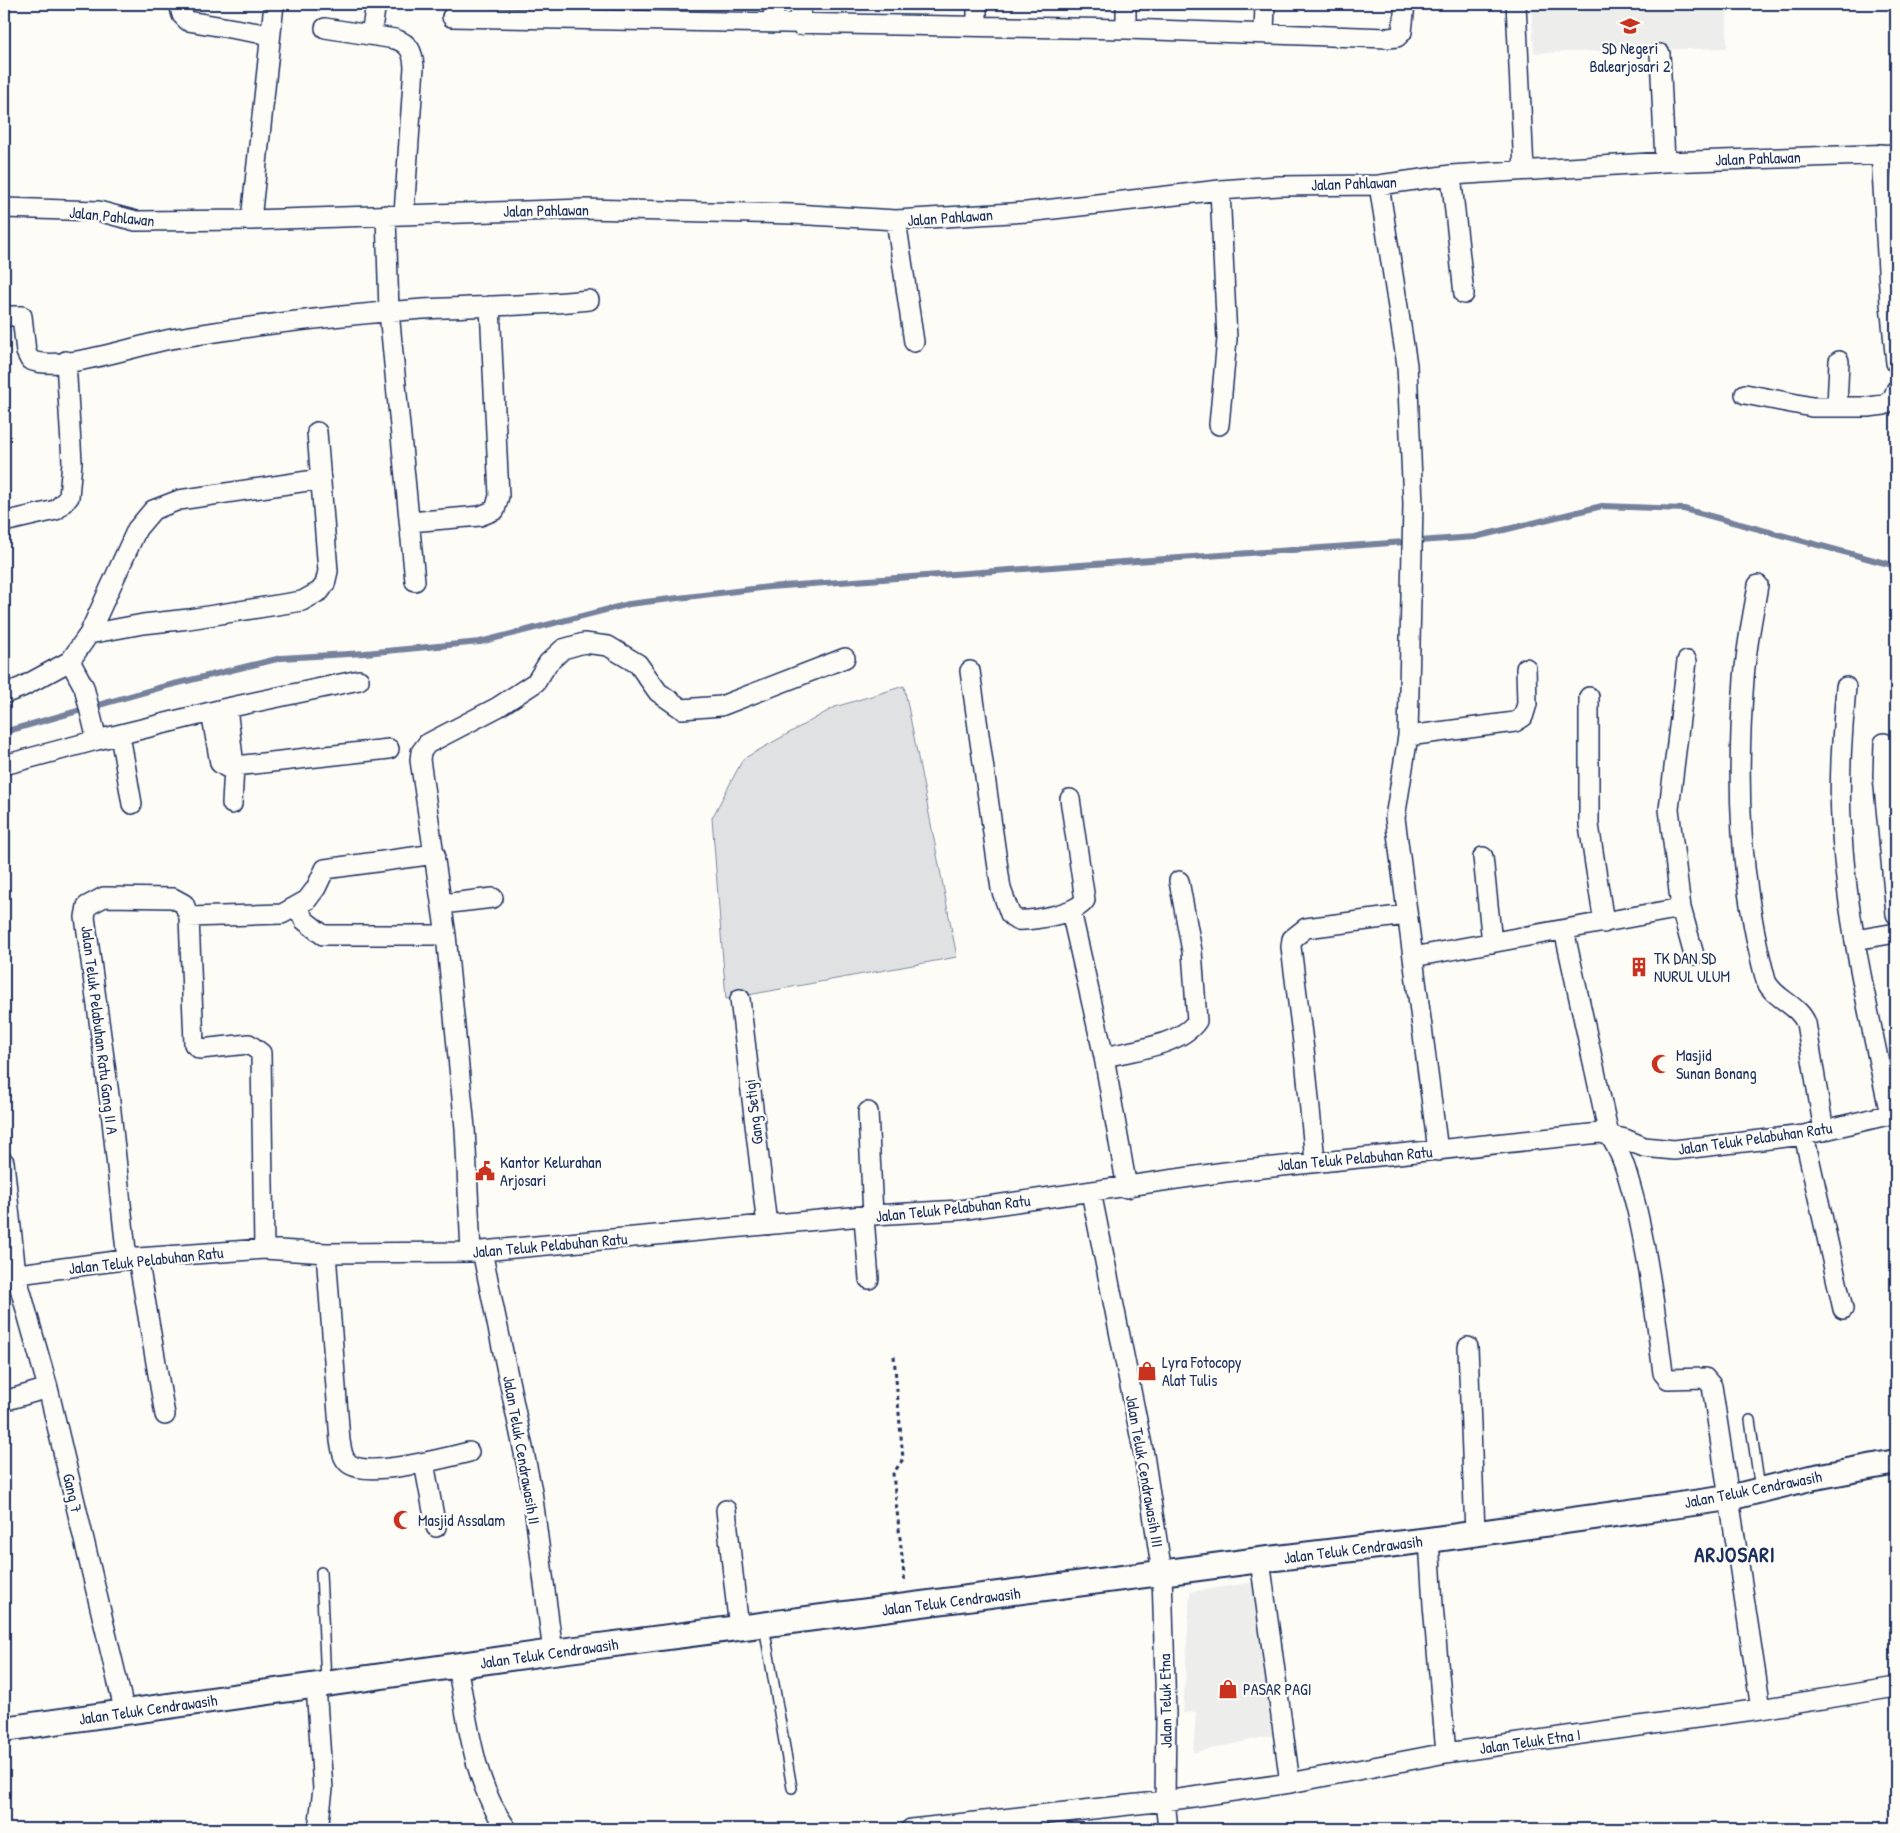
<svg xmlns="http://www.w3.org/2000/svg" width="1900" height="1833" viewBox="0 0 1900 1833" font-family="'Patrick Hand',sans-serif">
	<rect width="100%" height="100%" fill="#fdfcf7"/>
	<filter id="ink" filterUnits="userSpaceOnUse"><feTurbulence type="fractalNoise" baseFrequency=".02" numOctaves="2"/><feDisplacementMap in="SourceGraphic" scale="10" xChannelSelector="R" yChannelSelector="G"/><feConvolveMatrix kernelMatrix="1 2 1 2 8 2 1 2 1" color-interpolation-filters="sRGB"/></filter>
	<g filter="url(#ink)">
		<path fill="#edeeec" d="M 1531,4 L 1727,4 L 1727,48 L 1534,53 Z
			M 1255,1582 L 1278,1734 L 1193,1753 L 1196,1712 L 1183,1713 L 1190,1592 Z"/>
		<path fill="#e0e1e3" stroke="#7e88a0" d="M 904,686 L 957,957 L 726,999 L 712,818 L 743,759 L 835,707 Z"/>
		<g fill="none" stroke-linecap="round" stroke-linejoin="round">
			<path stroke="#76819c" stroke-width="6" d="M 4,732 L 162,687 L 281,658 L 365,653 L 480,642 L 629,604 L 769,587 L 1475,537 L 1602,506 L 1684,509 L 1896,566"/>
			<defs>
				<path id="service" d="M 1750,1420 L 1760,1489
					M 321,1572 L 326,1682
					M 764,1626 L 792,1788"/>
				<path id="minor" d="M 179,4 L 182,15 L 188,21 L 270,35
					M 1516,4 L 1524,170
					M 452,17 L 1126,29 L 1388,38 L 1397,37 L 1402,32 L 1405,4
					M 773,23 L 774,4
					M 800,25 L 801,4
					M 977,26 L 977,4
					M 325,28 L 395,39 C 410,44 413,52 414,67 L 404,214
					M 1126,29 L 1126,4
					M 1264,33 L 1265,4
					M 371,34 L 376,4
					M 1660,54 L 1665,162
					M 1881,154 L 1890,304 L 1896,363
					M 1451,175 L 1464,294
					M 1379,185 L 1407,365 L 1413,504 L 1408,736 L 1395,818 L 1438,1151
					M 4,208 L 98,211 L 136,221 L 251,220 L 584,209 L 793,214 L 896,220 L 1027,212 L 1220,190 L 1279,186 L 1379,185 L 1451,175 L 1665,162 L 1896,154
					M 386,215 L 389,312 L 415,581
					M 251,220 L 274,4
					M 896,220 L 914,342
					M 4,316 L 22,316 L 26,352 L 30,360 C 60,373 138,345 171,339 C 254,325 339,315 423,309 C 478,306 534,306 589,300
					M 1745,394 L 1812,407 L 1868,407 L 1884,405 L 1893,398 L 1896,390
					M 1837,407 L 1839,361
					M 1219,425 L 1227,339 L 1220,190
					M 4,522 L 56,510 L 69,497 L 72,462 L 66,361
					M 410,522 L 480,516 L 495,510 L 499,496 L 490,306
					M 1758,585 C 1753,616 1746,647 1744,679 C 1736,783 1739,879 1766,981 C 1774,999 1798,1004 1806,1023 L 1824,1131
					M 89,634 L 143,624 L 189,619 L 302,601 L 320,591 L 325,584 L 328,571 L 317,432
					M 70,661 L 84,687 L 97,740 L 227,708 L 359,680
					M 1687,661 L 1669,809 L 1681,908 L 1694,955
					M 970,671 L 1001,889 L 1010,914 L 1016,920 C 1032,921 1077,914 1085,900 L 1070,799
					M 1846,687 C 1842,736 1838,786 1842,835 C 1848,929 1871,1022 1890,1115
					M 4,694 L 22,687 L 70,661 L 89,634 L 137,529 L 153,510 L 179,500 L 321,479
					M 1589,697 L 1589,825 L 1604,923
					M 227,708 L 234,766 L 232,804
					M 211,712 L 220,763 L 226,767 L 389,749
					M 120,735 L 132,804
					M 1408,736 L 1515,722 L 1523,717 L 1527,704 L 1526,668
					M 4,765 L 97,740
					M 1896,773 L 1883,776 L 1896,914
					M 1883,776 L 1884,743
					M 1483,857 L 1492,943
					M 442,904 L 493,898
					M 298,907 L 304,920 L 323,935 L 446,935
					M 1071,911 L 1104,1057 L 1127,1188
					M 189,917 L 282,914 L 307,900 L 316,888 L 325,869 L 435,854
					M 1564,930 L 1609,1135 C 1624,1156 1629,1181 1636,1206 C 1649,1261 1656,1317 1663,1373 L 1668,1379 L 1705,1378 L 1712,1386 L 1761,1709
					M 1855,940 L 1896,933
					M 1413,957 L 1681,908
					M 740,999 L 767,1225
					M 1104,1057 C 1130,1051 1181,1045 1197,1021 L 1192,951 L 1179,881
					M 868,1112 L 873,1215
					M 1804,1135 L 1843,1309
					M 1315,1161 L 1305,1058 L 1291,947 L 1292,939 L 1306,928 L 1406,915
					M 4,1162 L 16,1274 L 48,1388 L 125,1713
					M 1091,1192 L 1144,1455 L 1162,1573 L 1166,1715 L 1165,1801 L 1168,1829
					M 864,1218 L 869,1279
					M 482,1251 L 532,1491 L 553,1652
					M 471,1252 L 465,1128 L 446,935 L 420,760 L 421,752 L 427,744 L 498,707 L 536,682 L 548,663 L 563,649 L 584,643 L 608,646 L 638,664 L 658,692 L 682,709 L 721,706 L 845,658
					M 326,1253 L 340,1441 C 342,1450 342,1460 351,1465 C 372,1477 445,1458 469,1452
					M 138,1258 L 165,1415
					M 127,1260 L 110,1102 L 85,917 L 87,906 L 104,897 L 173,898 L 184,904 L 189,917 L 194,1044 L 200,1049 L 249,1044 L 261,1053 L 264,1249
					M 4,1276 L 138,1258 L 264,1249 L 326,1253 L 471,1252 L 873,1215 L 960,1210 L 1225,1172 L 1600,1133 L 1625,1139 L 1644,1147 L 1674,1150 L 1804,1135 L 1896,1113
					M 1468,1347 L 1475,1533
					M 4,1401 L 48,1388
					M 424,1463 L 436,1527
					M 726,1510 L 739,1629
					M 1429,1540 L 1433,1605 L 1446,1753
					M 1260,1560 L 1290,1783
					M 457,1666 C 468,1720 473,1784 507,1829
					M 316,1686 L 323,1789 L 318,1829
					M 911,1829 L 1165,1801 L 1290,1783 L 1446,1753 L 1761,1709 L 1896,1687"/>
				<path id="tertiary" d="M 4,1729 L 553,1652 L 1260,1560 L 1429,1540 L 1729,1498 L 1810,1478 L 1896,1462"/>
			</defs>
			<use href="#service" stroke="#1b2f5e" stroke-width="12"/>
			<use href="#minor" stroke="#1b2f5e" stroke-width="22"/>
			<use href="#tertiary" stroke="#1b2f5e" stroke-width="28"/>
			<path stroke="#1b2f5e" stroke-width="3" stroke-dasharray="4 4" stroke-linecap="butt" d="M 894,1356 L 903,1459 L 893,1474 L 905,1584"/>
			<use href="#service" stroke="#fdfcf7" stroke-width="9"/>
			<use href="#minor" stroke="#fdfcf7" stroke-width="19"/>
			<use href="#tertiary" stroke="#fdfcf7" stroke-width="24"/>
		</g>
	</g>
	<defs>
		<symbol id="school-bare" viewBox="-9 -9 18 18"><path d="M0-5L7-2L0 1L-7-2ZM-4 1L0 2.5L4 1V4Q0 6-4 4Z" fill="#c8321e" stroke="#fdfcf7" stroke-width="2.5" paint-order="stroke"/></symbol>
		<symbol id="building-bare" viewBox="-9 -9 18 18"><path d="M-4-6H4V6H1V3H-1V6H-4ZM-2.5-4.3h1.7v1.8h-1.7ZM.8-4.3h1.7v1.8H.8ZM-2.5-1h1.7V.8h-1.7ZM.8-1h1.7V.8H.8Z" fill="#c8321e" stroke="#fdfcf7" stroke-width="2.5" paint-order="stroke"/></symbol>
		<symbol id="mosque-bare" viewBox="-9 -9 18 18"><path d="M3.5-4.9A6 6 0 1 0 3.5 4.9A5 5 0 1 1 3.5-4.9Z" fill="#c8321e" stroke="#fdfcf7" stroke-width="2.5" paint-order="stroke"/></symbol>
		<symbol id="civic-bare" viewBox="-9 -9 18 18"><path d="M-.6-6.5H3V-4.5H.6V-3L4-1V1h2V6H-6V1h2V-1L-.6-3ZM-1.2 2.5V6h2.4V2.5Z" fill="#c8321e" stroke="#fdfcf7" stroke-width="2.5" paint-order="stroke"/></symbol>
		<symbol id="shop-bare" viewBox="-9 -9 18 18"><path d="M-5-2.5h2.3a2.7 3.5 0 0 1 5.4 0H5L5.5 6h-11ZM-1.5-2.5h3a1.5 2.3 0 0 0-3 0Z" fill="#c8321e" stroke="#fdfcf7" stroke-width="2.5" paint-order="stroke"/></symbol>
	</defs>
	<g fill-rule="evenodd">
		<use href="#school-bare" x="1616" y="12" width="28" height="28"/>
		<use href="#building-bare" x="1625" y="953" width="28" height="28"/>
		<use href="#mosque-bare" x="1647" y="1050" width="28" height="28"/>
		<use href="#civic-bare" x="471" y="1157" width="28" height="28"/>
		<use href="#shop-bare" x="1133" y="1357" width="28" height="28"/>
		<use href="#mosque-bare" x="389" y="1506" width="28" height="28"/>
		<use href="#shop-bare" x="1214" y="1675" width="28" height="28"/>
	</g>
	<g text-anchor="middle" stroke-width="4.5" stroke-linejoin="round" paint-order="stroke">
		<g font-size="16" fill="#1b2f5e" stroke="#fdfcf7" text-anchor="start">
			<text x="1630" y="54" text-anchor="middle">SD Negeri<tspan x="1630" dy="18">Balearjosari 2</tspan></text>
			<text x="1654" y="964">TK DAN SD<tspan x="1654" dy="18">NURUL ULUM</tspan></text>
			<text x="1676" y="1061">Masjid<tspan x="1676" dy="18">Sunan Bonang</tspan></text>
			<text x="500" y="1168">Kantor Kelurahan<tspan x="500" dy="18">Arjosari</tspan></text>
			<text x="1162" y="1368">Lyra Fotocopy<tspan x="1162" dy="18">Alat Tulis</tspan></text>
			<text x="418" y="1526">Masjid Assalam</text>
			<text x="1243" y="1695">PASAR PAGI</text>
		</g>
		<g font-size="16" fill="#1b2f5e" stroke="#fdfcf7">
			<text transform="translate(1758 158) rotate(-2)" y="6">Jalan Pahlawan</text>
			<text transform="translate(1354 183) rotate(-2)" y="6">Jalan Pahlawan</text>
			<text transform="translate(546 210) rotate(-1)" y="6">Jalan Pahlawan</text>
			<text transform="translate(112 216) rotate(6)" y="6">Jalan Pahlawan</text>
			<text transform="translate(950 217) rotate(-4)" y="6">Jalan Pahlawan</text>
			<text transform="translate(100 1030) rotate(83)" y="6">Jalan Teluk Pelabuhan Ratu Gang II A</text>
			<text transform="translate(753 1112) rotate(-97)" y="6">Gang Setigi</text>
			<text transform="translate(1755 1138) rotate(-8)" y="6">Jalan Teluk Pelabuhan Ratu</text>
			<text transform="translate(1355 1158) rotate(-5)" y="6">Jalan Teluk Pelabuhan Ratu</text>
			<text transform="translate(953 1208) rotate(-6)" y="6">Jalan Teluk Pelabuhan Ratu</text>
			<text transform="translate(550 1245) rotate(-5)" y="6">Jalan Teluk Pelabuhan Ratu</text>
			<text transform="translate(146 1260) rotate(-6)" y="6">Jalan Teluk Pelabuhan Ratu</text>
			<text transform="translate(522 1450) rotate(80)" y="6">Jalan Teluk Cendrawasih II</text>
			<text transform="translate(1145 1471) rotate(80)" y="6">Jalan Teluk Cendrawasih III</text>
			<text transform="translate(1753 1489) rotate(-11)" y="6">Jalan Teluk Cendrawasih</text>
			<text transform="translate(73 1493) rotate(77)" y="6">Gang 7</text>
			<text transform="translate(1353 1549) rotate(-7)" y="6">Jalan Teluk Cendrawasih</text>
			<text transform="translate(951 1601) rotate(-7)" y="6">Jalan Teluk Cendrawasih</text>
			<text transform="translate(549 1653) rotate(-8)" y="6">Jalan Teluk Cendrawasih</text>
			<text transform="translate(1165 1701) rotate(-91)" y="6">Jalan Teluk Etna</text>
			<text transform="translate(148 1709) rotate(-8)" y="6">Jalan Teluk Cendrawasih</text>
			<text transform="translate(1530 1741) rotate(-8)" y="6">Jalan Teluk Etna I</text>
		</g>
		<g font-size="21" font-weight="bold" letter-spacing="1" fill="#1b2f5e" stroke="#fdfcf7">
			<text x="1735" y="1562">ARJOSARI</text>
		</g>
	</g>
	<rect width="1900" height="1833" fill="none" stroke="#fdfcf7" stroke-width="20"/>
	<rect x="10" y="10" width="1880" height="1813" fill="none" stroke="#1b2f5e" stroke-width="2" filter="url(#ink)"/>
</svg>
